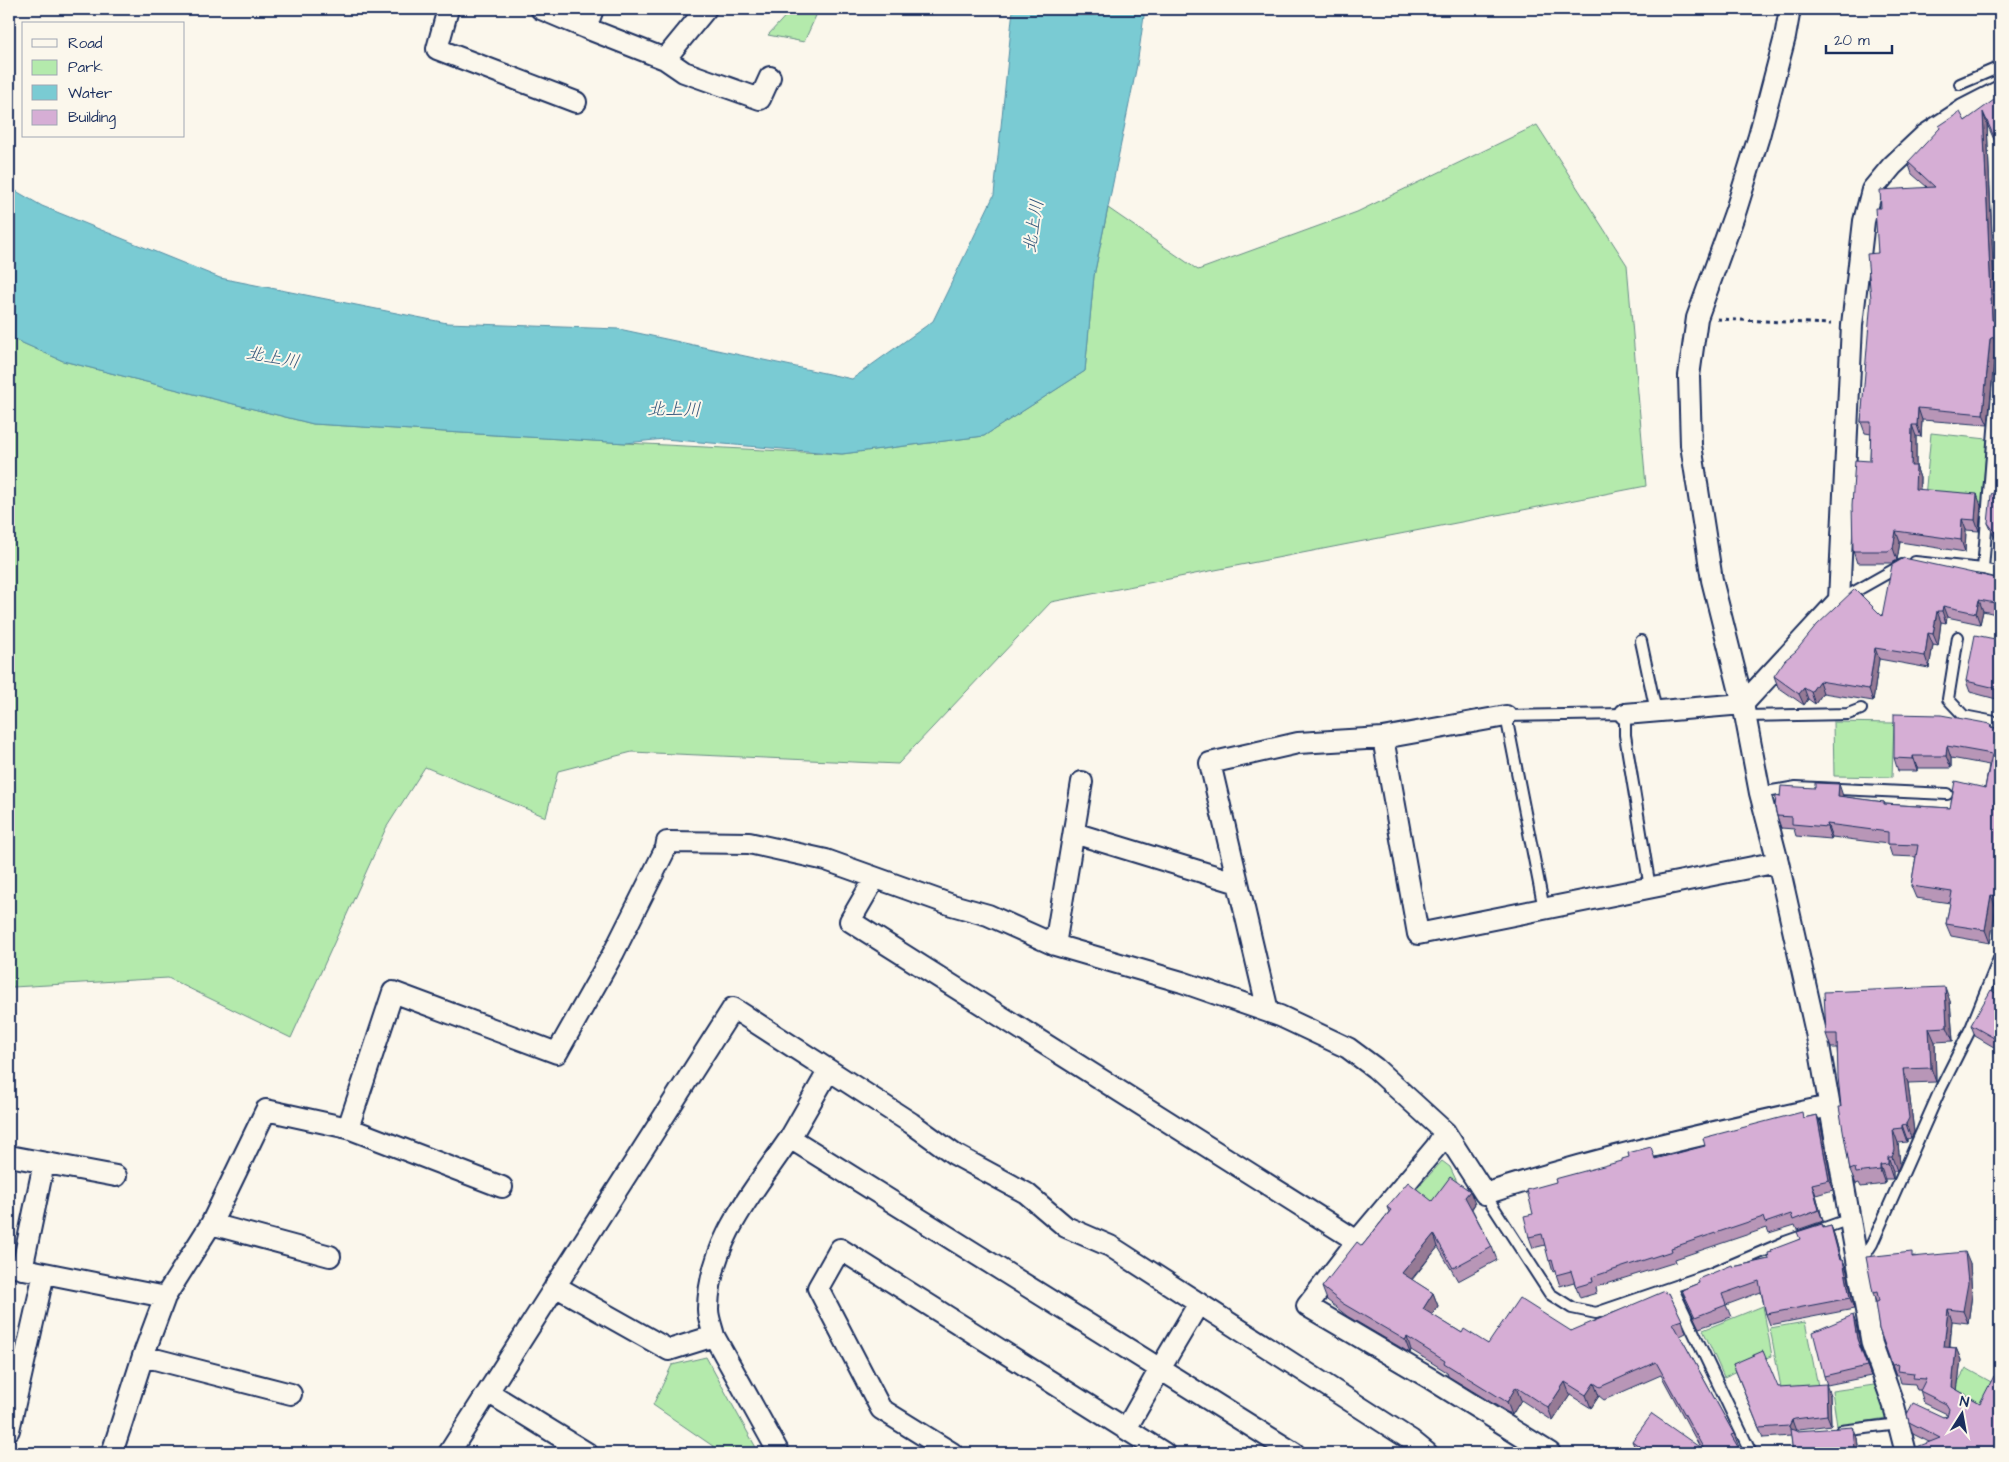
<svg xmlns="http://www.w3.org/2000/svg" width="2009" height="1462" viewBox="0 0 2009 1462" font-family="'Architects Daughter','Klee One',sans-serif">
	<rect width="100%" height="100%" fill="#fbf7ec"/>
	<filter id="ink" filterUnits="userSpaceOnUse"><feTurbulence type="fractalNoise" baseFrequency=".02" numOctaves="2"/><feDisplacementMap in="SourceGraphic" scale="10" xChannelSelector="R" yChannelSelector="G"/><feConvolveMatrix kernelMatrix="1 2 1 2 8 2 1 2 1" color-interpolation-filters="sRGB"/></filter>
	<g filter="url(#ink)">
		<path fill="#b4eaac" stroke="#688c85" d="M 792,9 L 819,9 L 804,42 L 768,35 Z
			M 1537,125 L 1627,265 L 1646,486 L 1051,602 L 898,764 L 632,752 L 558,771 L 546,817 L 425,767 L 386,828 L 291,1038 L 168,978 L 13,987 L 9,984 L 9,337 L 63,361 L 313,424 L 626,443 L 842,454 L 984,436 L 1085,371 L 1094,276 L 1108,208 L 1198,270 L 1357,212 Z
			M 1931,433 L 1987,439 L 1982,502 L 1925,497 Z
			M 1833,722 L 1894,723 L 1892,777 L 1834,776 Z
			M 1442,1161 L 1450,1167 L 1457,1182 L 1435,1210 L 1414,1192 Z
			M 1763,1306 L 1772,1356 L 1724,1377 L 1703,1330 Z
			M 1805,1322 L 1818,1386 L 1782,1393 L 1770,1328 Z
			M 706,1357 L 759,1453 L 723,1453 L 653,1405 L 672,1365 Z
			M 1966,1368 L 1993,1383 L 1979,1408 L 1944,1407 Z
			M 1881,1384 L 1886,1418 L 1837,1426 L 1832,1391 Z"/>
		<path fill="#7acbd3" stroke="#548da4" d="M 1013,9 L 1145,9 L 1137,65 L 1094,276 L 1085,371 L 984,436 L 842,454 L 664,439 L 626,443 L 313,424 L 63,361 L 9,337 L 9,187 L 42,206 L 220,278 L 447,323 L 619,329 L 852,379 L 933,321 L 994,195 Z"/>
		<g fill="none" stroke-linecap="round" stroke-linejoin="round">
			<defs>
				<path id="lane" d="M 1960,84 L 2000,67
					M 1915,562 L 1983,569 L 2000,355
					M 1983,569 L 2000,573
					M 1847,596 L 1902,565
					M 1958,637 L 1948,699 L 1964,716 L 2000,723
					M 1641,641 L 1654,702 L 1659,711
					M 1745,716 L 1848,714 L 1861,709
					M 1760,793 L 1796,787 L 1947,794
					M 1544,909 L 1506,716 L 1625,714 L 1625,735 L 1650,888
					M 1485,1194 L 1550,1294 L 1572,1308 L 1596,1313 L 1710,1274 L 1785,1242 L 1850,1219
					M 1859,1264 L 1872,1244 L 1941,1088 L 1971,1028 L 2000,956
					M 1672,1287 L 1751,1453
					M 1841,1431 L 1899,1424"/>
				<path id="street" d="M 448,9 L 437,49 L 576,102
					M 541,9 L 586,28 L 593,9
					M 586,28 L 665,59 L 684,72 L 760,99 L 770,77
					M 665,59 L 706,9
					M 1625,714 L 1743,704 L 1712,580 L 1691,445 L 1689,376 L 1697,318 L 1736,210 L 1759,136 L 1785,37 L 1790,9
					M 1383,738 L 1418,934 L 1778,862 L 1819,1046 L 1872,1344 L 1894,1406 L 1906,1453
					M 1074,833 L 1238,883
					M 1778,862 L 1760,793 L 1743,704 L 1839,600 L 1852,325 L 1864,221 L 1872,190 L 1892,166 L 1925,135 L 1963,110 L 2000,91
					M 875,878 L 850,921 L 1357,1241
					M 1055,945 L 1082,782
					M 1268,1011 L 1210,763 L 1298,743 L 1383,738 L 1506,716
					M 829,1070 L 790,1138 L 1160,1369 L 1199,1303
					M 348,1128 L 502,1187
					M 1445,1132 L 1436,1147 L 1357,1241 L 1307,1306 L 1431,1379 L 1550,1453
					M 9,1156 L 116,1176
					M 211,1224 L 330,1256
					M 9,1266 L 165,1297
					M 22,1269 L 44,1163
					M 555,1286 L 669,1350 L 714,1336 L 779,1453
					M 714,1336 C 712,1327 708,1318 708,1309 C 709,1241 754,1191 790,1138
					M 143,1356 L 291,1394
					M 488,1392 L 587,1453
					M 9,1430 L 44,1273
					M 112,1453 L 143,1356 L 165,1297 L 211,1224 L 266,1110 L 348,1128 L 393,992 L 557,1053 L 614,952 L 666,848 L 667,842 L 749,843 L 826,860 L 952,905 L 988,915 L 1055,945 L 1182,982 L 1280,1016 L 1348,1048 L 1375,1068 L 1445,1132 L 1485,1194 C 1598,1157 1713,1132 1829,1106
					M 449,1453 L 733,1008 L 911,1123 L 954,1154 L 1026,1193 L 1066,1227 L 1110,1246 L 1411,1440 L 1427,1453
					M 952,1453 L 881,1409 L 818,1288 L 840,1249 L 1126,1429
					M 1164,1453 L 1126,1429 L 1160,1369 L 1294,1453"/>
			</defs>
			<use href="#lane" stroke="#1b2f5e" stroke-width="14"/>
			<use href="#street" stroke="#1b2f5e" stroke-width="24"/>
			<path stroke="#1b2f5e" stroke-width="3" stroke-dasharray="4 4" stroke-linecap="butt" d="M 1717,319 L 1831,324"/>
			<use href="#lane" stroke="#fbf7ec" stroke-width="10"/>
			<use href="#street" stroke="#fbf7ec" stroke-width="20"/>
		</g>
		<path fill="#b896b7" stroke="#1b2f5e" d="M 2000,100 L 2000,153 L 1987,124 L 1996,320 L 2000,321 L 2000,349 L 1998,349 L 1995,351 L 1988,425 L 1922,420 L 1921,437 L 1916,436 L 1916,466 L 1920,478 L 1920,490 L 1981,506 L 1979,531 L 1966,530 L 1965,552 L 1900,542 L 1897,560 L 1892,563 L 1857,563 L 1853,551 L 1870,461 L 1871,434 L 1865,433 L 1861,422 L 1878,253 L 1881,208 L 1927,187 L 1912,174 L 1908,162 L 1965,121 Z
			M 2000,374 L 2000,424 L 1997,415 Z
			M 2000,424 L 2000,545 L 1993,534 L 1988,523 L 1996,494 L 2000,449 L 1998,445 Z
			M 2000,579 L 2000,615 L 1983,611 L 1980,624 L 1947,617 L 1946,623 L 1941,622 L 1938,646 L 1933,645 L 1929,668 L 1879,659 L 1873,701 L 1823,693 L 1815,704 L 1808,699 L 1804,705 L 1778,687 L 1774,676 L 1882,616 Z
			M 2000,640 L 2000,700 L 1970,692 L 1966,681 Z
			M 1991,724 L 1992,727 L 2000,729 L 2000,909 L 1996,908 L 1990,943 L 1951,936 L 1946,924 L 1950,903 L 1916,898 L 1911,886 L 1916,857 L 1892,856 L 1888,844 L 1832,837 L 1831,839 L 1796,836 L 1794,829 L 1781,828 L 1777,816 L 1780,797 L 1815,788 L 1843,797 L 1884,802 L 1885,804 L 1950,808 L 1985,788 L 1989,765 L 1951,758 L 1951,768 L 1917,768 L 1917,771 L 1898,771 L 1894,758 Z
			M 2000,996 L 2000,1047 L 1999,1050 L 1975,1036 L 1971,1025 Z
			M 1950,1001 L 1953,1041 L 1935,1042 L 1936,1082 L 1908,1083 L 1914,1132 L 1911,1138 L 1907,1139 L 1907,1142 L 1898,1143 L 1900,1164 L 1897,1171 L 1893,1171 L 1893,1179 L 1885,1179 L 1885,1184 L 1861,1187 L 1859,1183 L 1856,1184 L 1850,1170 L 1841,1107 L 1837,1048 L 1831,1048 L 1826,1034 Z
			M 1817,1115 L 1821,1126 L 1833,1190 L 1816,1195 L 1823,1221 L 1797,1230 L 1795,1225 L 1769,1233 L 1767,1228 L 1675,1259 L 1676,1262 L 1596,1287 L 1597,1293 L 1580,1298 L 1574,1282 L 1560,1286 L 1555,1271 L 1553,1272 L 1545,1245 L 1533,1248 L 1529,1237 L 1533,1214 L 1656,1159 L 1705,1146 L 1804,1118 Z
			M 1432,1201 L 1475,1204 L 1472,1209 L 1492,1247 L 1497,1260 L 1458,1281 L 1438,1247 L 1412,1280 L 1433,1293 L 1438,1306 L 1432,1315 L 1462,1333 L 1488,1344 L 1571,1331 L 1682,1320 L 1686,1333 L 1680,1336 L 1734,1434 L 1739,1447 L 1738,1447 L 1740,1453 L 1637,1453 L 1632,1441 L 1701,1449 L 1661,1375 L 1604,1400 L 1599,1396 L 1591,1408 L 1570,1395 L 1553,1421 L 1521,1400 L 1512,1415 L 1448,1376 L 1447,1372 L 1411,1350 L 1410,1353 L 1347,1316 L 1327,1300 L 1322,1287 L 1362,1246 L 1389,1212 L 1387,1207 Z
			M 1822,1224 L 1824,1228 L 1831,1226 L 1835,1237 L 1841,1260 L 1843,1260 L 1847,1271 L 1854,1309 L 1770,1325 L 1766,1314 L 1761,1292 L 1726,1305 L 1731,1317 L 1699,1328 L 1686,1301 L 1682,1290 L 1699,1283 L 1733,1267 L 1769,1259 L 1772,1252 L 1800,1239 Z
			M 1913,1256 L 1970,1264 L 1972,1295 L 1968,1323 L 1952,1321 L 1950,1347 L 1956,1348 L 1961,1360 L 1957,1390 L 1980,1403 L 2000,1453 L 1929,1442 L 1913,1434 L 1909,1422 L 1943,1417 L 1947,1416 L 1947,1414 L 1924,1403 L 1920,1390 L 1917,1390 L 1915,1384 L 1901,1383 L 1899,1376 L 1896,1376 L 1879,1329 L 1876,1302 L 1873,1293 Z
			M 1856,1324 L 1861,1348 L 1871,1376 L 1827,1385 L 1824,1376 Z
			M 1733,1364 L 1778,1387 L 1830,1395 L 1831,1425 L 1799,1429 L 1796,1431 L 1857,1438 L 1859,1453 L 1793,1453 L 1791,1436 L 1763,1438 Z"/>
		<path fill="#967a95" stroke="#1b2f5e" d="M 1983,112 L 1987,124 L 1996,332 L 1992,320 Z
			M 1993,337 L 1998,349 L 1995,351 L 1988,425 L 1983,414 L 1990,339 Z
			M 1918,408 L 1922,420 L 1921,437 L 1917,425 Z
			M 1912,425 L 1916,436 L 1916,466 L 1920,478 L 1919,501 L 1915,489 L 1911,466 Z
			M 1977,494 L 1981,506 L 1979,531 L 1975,520 Z
			M 1962,519 L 1966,530 L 1965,552 L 1961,540 Z
			M 1896,531 L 1900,542 L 1897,560 L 1893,548 Z
			M 1979,600 L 1983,611 L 1980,624 L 1976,613 Z
			M 1943,606 L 1947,617 L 1946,623 L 1942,611 Z
			M 1937,611 L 1941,622 L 1938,646 L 1933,634 Z
			M 1928,633 L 1933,645 L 1929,668 L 1925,656 Z
			M 1875,648 L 1879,659 L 1873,701 L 1869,689 Z
			M 1819,681 L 1823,693 L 1815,704 L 1811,692 Z
			M 1804,688 L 1808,699 L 1804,705 L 1799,694 Z
			M 1947,746 L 1951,758 L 1951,768 L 1946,756 Z
			M 1913,756 L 1917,768 L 1917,771 L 1913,759 Z
			M 1839,784 L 1843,796 L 1842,808 L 1838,796 Z
			M 1827,824 L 1832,837 L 1831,839 L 1827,827 Z
			M 1997,893 L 2000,902 L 2000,907 L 1996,896 Z
			M 1991,895 L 1996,908 L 1990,943 L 1985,930 Z
			M 1945,987 L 1950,1001 L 1953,1041 L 1947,1027 Z
			M 1929,1028 L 1935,1042 L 1936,1082 L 1931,1068 Z
			M 1997,1035 L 2000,1045 L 2000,1047 L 1999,1050 L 1994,1038 Z
			M 1903,1069 L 1908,1083 L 1914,1132 L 1911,1138 L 1906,1124 Z
			M 1817,1115 L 1821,1126 L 1833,1190 L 1829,1180 Z
			M 1902,1125 L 1907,1139 L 1907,1142 L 1902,1128 Z
			M 1893,1129 L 1898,1143 L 1900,1164 L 1897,1171 L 1892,1157 Z
			M 1888,1157 L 1893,1171 L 1893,1179 L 1888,1164 Z
			M 1880,1165 L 1885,1179 L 1885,1184 L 1880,1170 Z
			M 1812,1184 L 1816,1195 L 1823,1221 L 1819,1210 Z
			M 1470,1191 L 1475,1204 L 1470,1210 L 1465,1197 Z
			M 1831,1226 L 1835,1237 L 1844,1271 L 1840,1260 Z
			M 1434,1234 L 1438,1247 L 1406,1286 L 1402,1273 Z
			M 1965,1252 L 1970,1264 L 1972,1295 L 1968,1323 L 1963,1311 Z
			M 1843,1260 L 1847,1271 L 1854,1309 L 1850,1298 Z
			M 1433,1293 L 1438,1306 L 1427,1322 L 1423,1309 Z
			M 1948,1309 L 1952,1321 L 1948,1359 L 1944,1347 Z
			M 1853,1315 L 1856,1324 L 1861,1348 L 1871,1376 L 1857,1339 Z
			M 1407,1337 L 1411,1350 L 1410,1353 L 1405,1340 Z
			M 1956,1348 L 1961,1360 L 1956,1399 L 1952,1387 Z
			M 1565,1382 L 1570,1395 L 1553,1421 L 1548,1408 Z
			M 1594,1383 L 1599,1396 L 1591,1408 L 1586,1395 Z
			M 1826,1384 L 1830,1395 L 1831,1425 L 1827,1415 Z
			M 1516,1387 L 1521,1400 L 1512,1415 L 1507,1402 Z
			M 1792,1420 L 1796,1431 L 1793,1436 L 1789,1426 Z
			M 1853,1427 L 1857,1438 L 1859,1453 L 1856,1453 L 1855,1450 Z"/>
		<path fill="#d6aed5" stroke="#1b2f5e" d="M 1994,100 L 1996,103 L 2000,100 L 2000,150 L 1983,112 L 1992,320 L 2000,321 L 2000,339 L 1999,338 L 1993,337 L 1990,339 L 1983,414 L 1918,408 L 1917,425 L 1912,425 L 1911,466 L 1916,466 L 1915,489 L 1977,494 L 1975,520 L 1962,519 L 1961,540 L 1896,531 L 1893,548 L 1888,551 L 1853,551 L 1852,505 L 1855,460 L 1870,461 L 1871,422 L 1861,422 L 1871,299 L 1867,254 L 1878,253 L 1875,208 L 1881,208 L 1880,190 L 1935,187 L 1908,162 L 1940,128 L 1939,126 L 1960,112 L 1965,121 Z
			M 2000,374 L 2000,415 L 1997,415 Z
			M 2000,424 L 2000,539 L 1988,523 L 1991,495 L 1992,493 L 1996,494 L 2000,445 L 1998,445 Z
			M 1904,558 L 2000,579 L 2000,604 L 1979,600 L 1976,613 L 1943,606 L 1942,611 L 1937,611 L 1933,634 L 1928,633 L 1925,656 L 1875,648 L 1869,689 L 1819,681 L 1811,692 L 1804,688 L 1799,694 L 1774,676 L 1785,660 L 1796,651 L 1817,625 L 1855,589 L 1882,616 L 1892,565 Z
			M 1975,635 L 2000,640 L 2000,689 L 1966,681 Z
			M 1894,714 L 1941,715 L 1991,724 L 1990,727 L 2000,729 L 2000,891 L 1999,893 L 1997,893 L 1996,896 L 1991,895 L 1985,930 L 1946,924 L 1952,892 L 1911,886 L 1918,845 L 1888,844 L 1888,832 L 1827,824 L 1827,827 L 1792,824 L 1792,817 L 1777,816 L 1775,807 L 1776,796 L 1780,797 L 1781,786 L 1815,788 L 1815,783 L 1839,784 L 1838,796 L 1884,802 L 1884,804 L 1950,808 L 1955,781 L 1985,788 L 1992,754 L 1947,746 L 1946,756 L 1913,756 L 1913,759 L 1894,758 Z
			M 1945,987 L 1947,1027 L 1929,1028 L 1931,1068 L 1903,1069 L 1909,1118 L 1906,1124 L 1902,1125 L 1902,1128 L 1893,1129 L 1895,1150 L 1892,1157 L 1888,1157 L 1888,1164 L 1880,1165 L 1880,1170 L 1856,1173 L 1855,1168 L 1850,1170 L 1839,1107 L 1841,1107 L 1838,1077 L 1837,1034 L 1826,1034 L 1824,992 Z
			M 1991,990 L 2000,996 L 2000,1037 L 1997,1035 L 1994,1038 L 1971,1025 Z
			M 1802,1112 L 1803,1118 L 1817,1115 L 1829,1180 L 1812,1184 L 1819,1210 L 1793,1220 L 1791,1214 L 1765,1223 L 1763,1217 L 1671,1248 L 1672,1251 L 1592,1277 L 1593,1282 L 1576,1287 L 1571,1271 L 1556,1275 L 1552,1260 L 1549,1261 L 1542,1234 L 1529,1237 L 1524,1216 L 1533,1214 L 1527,1190 L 1556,1182 L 1555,1179 L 1622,1161 L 1622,1159 L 1629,1157 L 1628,1153 L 1651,1147 L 1655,1159 L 1705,1146 L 1703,1138 Z
			M 1450,1177 L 1470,1191 L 1465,1197 L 1492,1247 L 1453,1268 L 1434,1234 L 1402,1273 L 1433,1293 L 1423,1309 L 1462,1333 L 1464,1329 L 1488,1344 L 1519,1298 L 1571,1331 L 1665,1291 L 1666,1294 L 1669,1293 L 1682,1320 L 1673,1323 L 1734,1434 L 1731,1435 L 1738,1447 L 1725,1453 L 1649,1453 L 1632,1441 L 1652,1414 L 1705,1451 L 1656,1362 L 1600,1387 L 1594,1383 L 1586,1395 L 1565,1382 L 1548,1408 L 1516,1387 L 1507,1402 L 1444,1363 L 1445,1361 L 1407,1337 L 1405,1340 L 1342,1303 L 1322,1287 L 1357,1242 L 1362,1246 L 1391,1210 L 1387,1207 L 1408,1182 L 1432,1201 Z
			M 1822,1224 L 1823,1228 L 1831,1226 L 1840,1260 L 1843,1260 L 1850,1298 L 1766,1314 L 1759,1281 L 1722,1294 L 1726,1305 L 1695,1317 L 1682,1290 L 1699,1283 L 1698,1279 L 1732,1265 L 1733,1267 L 1769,1259 L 1768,1253 L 1772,1252 L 1771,1250 L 1800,1239 L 1797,1232 Z
			M 1912,1252 L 1912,1257 L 1965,1252 L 1968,1283 L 1963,1311 L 1948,1309 L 1944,1347 L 1956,1348 L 1952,1387 L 1980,1403 L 1994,1376 L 2000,1380 L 2000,1453 L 1919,1453 L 1917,1447 L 1940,1438 L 1909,1422 L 1907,1414 L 1913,1403 L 1943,1417 L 1947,1416 L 1949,1409 L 1946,1404 L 1920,1391 L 1926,1379 L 1913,1378 L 1914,1373 L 1897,1371 L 1898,1364 L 1892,1365 L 1879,1329 L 1875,1303 L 1879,1301 L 1877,1292 L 1873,1293 L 1866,1257 Z
			M 1853,1315 L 1857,1339 L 1867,1366 L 1824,1376 L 1813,1332 Z
			M 1763,1351 L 1778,1387 L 1826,1384 L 1827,1415 L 1795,1419 L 1792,1420 L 1789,1426 L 1759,1428 L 1733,1364 Z
			M 1853,1427 L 1855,1450 L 1814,1453 L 1793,1453 L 1790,1429 L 1797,1431 Z"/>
	</g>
	<g text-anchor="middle" stroke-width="4" stroke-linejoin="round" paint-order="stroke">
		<g font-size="18" font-style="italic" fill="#33567b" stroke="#fbf7ec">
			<text transform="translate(1033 226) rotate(-81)" y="6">北上川</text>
			<text transform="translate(273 357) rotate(11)" y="6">北上川</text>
			<text transform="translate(674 409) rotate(1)" y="6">北上川</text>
		</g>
	</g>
	<rect width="2009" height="1462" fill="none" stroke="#fbf7ec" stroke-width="30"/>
	<rect x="15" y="15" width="1979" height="1432" fill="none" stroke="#1b2f5e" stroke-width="2" filter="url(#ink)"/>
	<rect x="22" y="22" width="162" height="115" fill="#fbf7ec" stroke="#a1a7b3"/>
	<rect x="32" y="39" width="25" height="8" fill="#fbf7ec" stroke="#a1a7b3"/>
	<text x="68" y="48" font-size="15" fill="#1b2f5e">Road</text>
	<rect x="32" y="60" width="25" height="15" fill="#b4eaac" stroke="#a1a7b3"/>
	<text x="68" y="72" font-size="15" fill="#1b2f5e">Park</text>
	<rect x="32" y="85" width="25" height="15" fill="#7acbd3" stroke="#a1a7b3"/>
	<text x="68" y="98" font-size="15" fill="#1b2f5e">Water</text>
	<rect x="32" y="110" width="25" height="15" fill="#d6aed5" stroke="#a1a7b3"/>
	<text x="68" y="122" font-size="15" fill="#1b2f5e">Building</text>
	<g transform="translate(1962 1414) rotate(11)" stroke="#fbf7ec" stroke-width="4" paint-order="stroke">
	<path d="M0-4L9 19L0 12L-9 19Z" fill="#1b2f5e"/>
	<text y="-8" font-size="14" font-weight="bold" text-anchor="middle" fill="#1b2f5e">N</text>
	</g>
	<path d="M1826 45v8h66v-8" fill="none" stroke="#1b2f5e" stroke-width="2.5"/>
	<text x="1834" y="45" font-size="15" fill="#1b2f5e" stroke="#fbf7ec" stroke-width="4" paint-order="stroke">20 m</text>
</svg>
